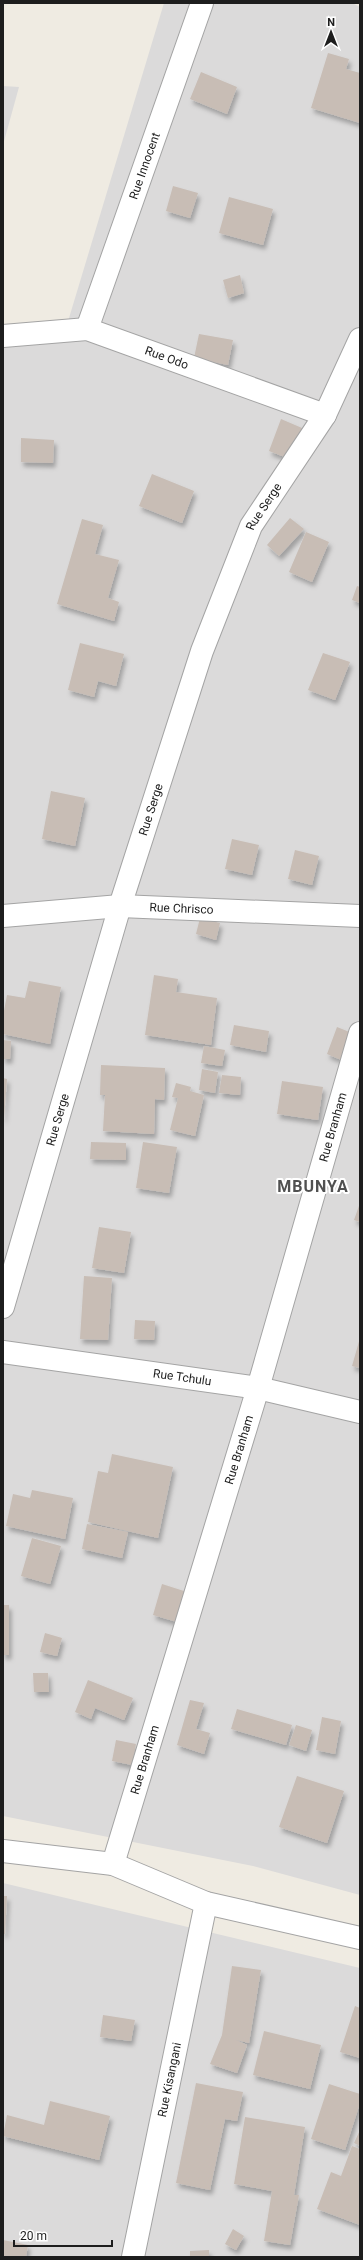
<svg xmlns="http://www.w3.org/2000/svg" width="363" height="2260" viewBox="0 0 363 2260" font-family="Roboto,sans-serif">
	<defs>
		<filter id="shadow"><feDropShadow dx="2.5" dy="4.5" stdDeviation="2" flood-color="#0004"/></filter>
	</defs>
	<rect width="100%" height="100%" fill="#efebe2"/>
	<path fill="#dbdada" d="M 164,3 L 352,3 L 360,7 L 360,1895 L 253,1866 L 3,1816 L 3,331 L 66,328 Z
		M 3,86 L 19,87 L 3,145 Z
		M 3,1883 L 360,1968 L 360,2257 L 3,2257 Z"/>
	<path fill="#c8bdb5" filter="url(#shadow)" d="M 328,53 L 349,59 L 346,69 L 360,73 L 360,123 L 311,108 Z
		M 201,72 L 237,87 L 227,114 L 190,99 Z
		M 173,186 L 198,193 L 190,218 L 166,211 Z
		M 229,197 L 273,209 L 263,245 L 219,233 Z
		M 240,275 L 244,293 L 228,298 L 223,280 Z
		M 199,334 L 233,340 L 228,365 L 194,358 Z
		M 281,419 L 302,428 L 290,459 L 269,451 Z
		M 21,438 L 54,440 L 53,463 L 21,462 Z
		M 152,474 L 194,491 L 182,523 L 139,506 Z
		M 290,518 L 304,529 L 279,556 L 267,545 Z
		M 82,519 L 103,525 L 95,554 L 119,560 L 108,598 L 119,602 L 114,621 L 57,604 Z
		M 306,532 L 329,542 L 312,582 L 289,572 Z
		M 357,586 L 360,587 L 360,603 L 352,600 Z
		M 80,643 L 124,654 L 116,686 L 98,681 L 94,697 L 68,690 Z
		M 323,653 L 350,662 L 335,700 L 308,690 Z
		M 51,791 L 85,798 L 75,846 L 42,839 Z
		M 232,839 L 259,845 L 252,875 L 225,869 Z
		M 295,850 L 319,856 L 312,885 L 288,879 Z
		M 200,918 L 220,923 L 216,940 L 196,934 Z
		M 154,975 L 178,979 L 176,992 L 217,998 L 211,1045 L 145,1035 Z
		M 29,981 L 61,987 L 50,1044 L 3,1034 L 3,1016 L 7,995 L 25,998 Z
		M 234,1025 L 269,1031 L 266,1052 L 230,1045 Z
		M 337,1027 L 357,1035 L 346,1062 L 327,1054 Z
		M 3,1040 L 11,1041 L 10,1059 L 3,1059 Z
		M 204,1046 L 225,1050 L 222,1066 L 201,1063 Z
		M 101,1065 L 165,1068 L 164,1100 L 155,1099 L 154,1134 L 103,1131 L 105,1095 L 100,1095 Z
		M 202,1069 L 218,1072 L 215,1093 L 199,1090 Z
		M 222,1075 L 241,1077 L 240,1095 L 219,1093 Z
		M 3,1078 L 7,1079 L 4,1119 L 3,1118 Z
		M 282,1081 L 323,1087 L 318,1120 L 277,1114 Z
		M 176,1083 L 191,1087 L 190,1091 L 204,1095 L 195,1136 L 170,1130 L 178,1098 L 172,1097 Z
		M 91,1142 L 126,1143 L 126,1160 L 90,1159 Z
		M 143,1142 L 177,1147 L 169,1193 L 136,1188 Z
		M 360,1203 L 360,1222 L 354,1220 Z
		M 99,1227 L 131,1232 L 124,1273 L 92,1268 Z
		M 84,1276 L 112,1278 L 108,1340 L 80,1339 Z
		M 135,1320 L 155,1321 L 154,1340 L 134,1339 Z
		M 360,1338 L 360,1368 L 352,1366 Z
		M 112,1454 L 173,1467 L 158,1538 L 88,1522 L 98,1471 L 108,1473 Z
		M 32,1490 L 73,1498 L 65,1539 L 6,1526 L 13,1494 L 30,1498 Z
		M 87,1524 L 128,1532 L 122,1558 L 82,1549 Z
		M 32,1538 L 61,1546 L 50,1584 L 21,1576 Z
		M 162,1584 L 187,1592 L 177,1622 L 153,1615 Z
		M 3,1605 L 9,1605 L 9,1655 L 3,1655 Z
		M 45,1633 L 62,1638 L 57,1656 L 40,1652 Z
		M 33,1673 L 48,1673 L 49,1692 L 34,1692 Z
		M 88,1680 L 133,1698 L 124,1720 L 95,1708 L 91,1719 L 75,1712 Z
		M 190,1700 L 204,1703 L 196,1729 L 210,1733 L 204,1754 L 177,1745 Z
		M 237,1709 L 292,1725 L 286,1745 L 231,1729 Z
		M 322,1717 L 341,1721 L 335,1754 L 316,1750 Z
		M 296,1725 L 312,1730 L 306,1751 L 289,1745 Z
		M 116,1740 L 136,1744 L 132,1765 L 112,1761 Z
		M 297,1776 L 344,1791 L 327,1843 L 279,1827 Z
		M 3,1896 L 7,1896 L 5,1934 L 3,1934 Z
		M 232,1966 L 261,1970 L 249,2043 L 236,2040 L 247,2045 L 237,2073 L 210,2064 L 222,2035 Z
		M 355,2006 L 360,2008 L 360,2058 L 340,2052 Z
		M 103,2015 L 135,2020 L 131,2041 L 100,2037 Z
		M 264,2031 L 321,2045 L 310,2089 L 253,2075 Z
		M 196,2083 L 243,2092 L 237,2121 L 225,2119 L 210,2190 L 176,2183 Z
		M 329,2084 L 360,2094 L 360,2103 L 345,2150 L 311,2139 Z
		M 50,2101 L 110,2116 L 99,2160 L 3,2136 L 7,2115 L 44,2125 Z
		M 245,2117 L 305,2127 L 294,2195 L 299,2195 L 290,2245 L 264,2241 L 272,2191 L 234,2184 Z
		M 360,2130 L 360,2146 L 354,2143 Z
		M 352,2146 L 360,2149 L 360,2225 L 317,2209 L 331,2172 L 341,2176 Z
		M 233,2229 L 244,2236 L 236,2250 L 225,2244 Z
		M 3,2240 L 28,2245 L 26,2257 L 3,2257 Z
		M 209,2250 L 209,2257 L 190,2257 L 190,2251 Z"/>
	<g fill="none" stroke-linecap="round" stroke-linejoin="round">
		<defs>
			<g id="minor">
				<path id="s1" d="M 87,329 L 202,3"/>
				<path id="s2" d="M 3,336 L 87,329 L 325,415"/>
				<path id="s3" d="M 3,916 L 120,906 L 360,916"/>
				<path id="s4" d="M 3,1307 L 120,906 L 202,651 L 251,526 L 325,415 L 360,339"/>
				<path id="s5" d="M 3,1352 L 258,1388 L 360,1412"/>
				<path d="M 3,1851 L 113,1864 L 206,1903 L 360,1938"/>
				<path id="s6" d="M 113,1864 L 258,1388 L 360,1033"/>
				<path id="s7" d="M 133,2257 L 206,1903"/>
			</g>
		</defs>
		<use href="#minor" stroke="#a4a4a4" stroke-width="24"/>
		<use href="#minor" stroke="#fff" stroke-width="22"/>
	</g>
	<g text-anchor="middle" stroke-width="4" stroke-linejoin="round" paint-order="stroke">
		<g font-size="12" fill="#1d1d1d" stroke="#fff">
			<text dy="4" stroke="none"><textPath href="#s1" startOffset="173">Rue Innocent</textPath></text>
			<text dy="4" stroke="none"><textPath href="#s2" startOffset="169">Rue Odo</textPath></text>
			<text dy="4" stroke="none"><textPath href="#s4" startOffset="843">Rue Serge</textPath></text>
			<text dy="4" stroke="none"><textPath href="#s4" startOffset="519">Rue Serge</textPath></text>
			<text dy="4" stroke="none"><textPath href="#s3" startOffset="179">Rue Chrisco</textPath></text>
			<text dy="4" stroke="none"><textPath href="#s4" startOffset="195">Rue Serge</textPath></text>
			<text dy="4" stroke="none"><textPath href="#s6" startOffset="769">Rue Branham</textPath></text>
			<text dy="4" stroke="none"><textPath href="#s5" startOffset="181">Rue Tchulu</textPath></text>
			<text dy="4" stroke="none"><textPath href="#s6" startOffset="433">Rue Branham</textPath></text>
			<text dy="4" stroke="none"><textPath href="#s6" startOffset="109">Rue Branham</textPath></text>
			<text dy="4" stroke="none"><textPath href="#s7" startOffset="181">Rue Kisangani</textPath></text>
		</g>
		<g font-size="16" font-weight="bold" letter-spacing="1" fill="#505050" stroke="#fff">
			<text x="313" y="1192">MBUNYA</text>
		</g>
	</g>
	<rect width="363" height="2260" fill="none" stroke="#1d1d1d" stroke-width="8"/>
	<g transform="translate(331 32)" stroke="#ffffff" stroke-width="3" paint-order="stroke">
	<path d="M0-3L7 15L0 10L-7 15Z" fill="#1d1d1d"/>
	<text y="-6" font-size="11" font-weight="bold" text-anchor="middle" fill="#1d1d1d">N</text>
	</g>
	<path d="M14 2240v6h98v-6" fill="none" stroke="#1d1d1d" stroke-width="2"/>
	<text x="20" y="2240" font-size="12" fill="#1d1d1d" stroke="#ffffff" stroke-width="3" paint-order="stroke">20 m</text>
</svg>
